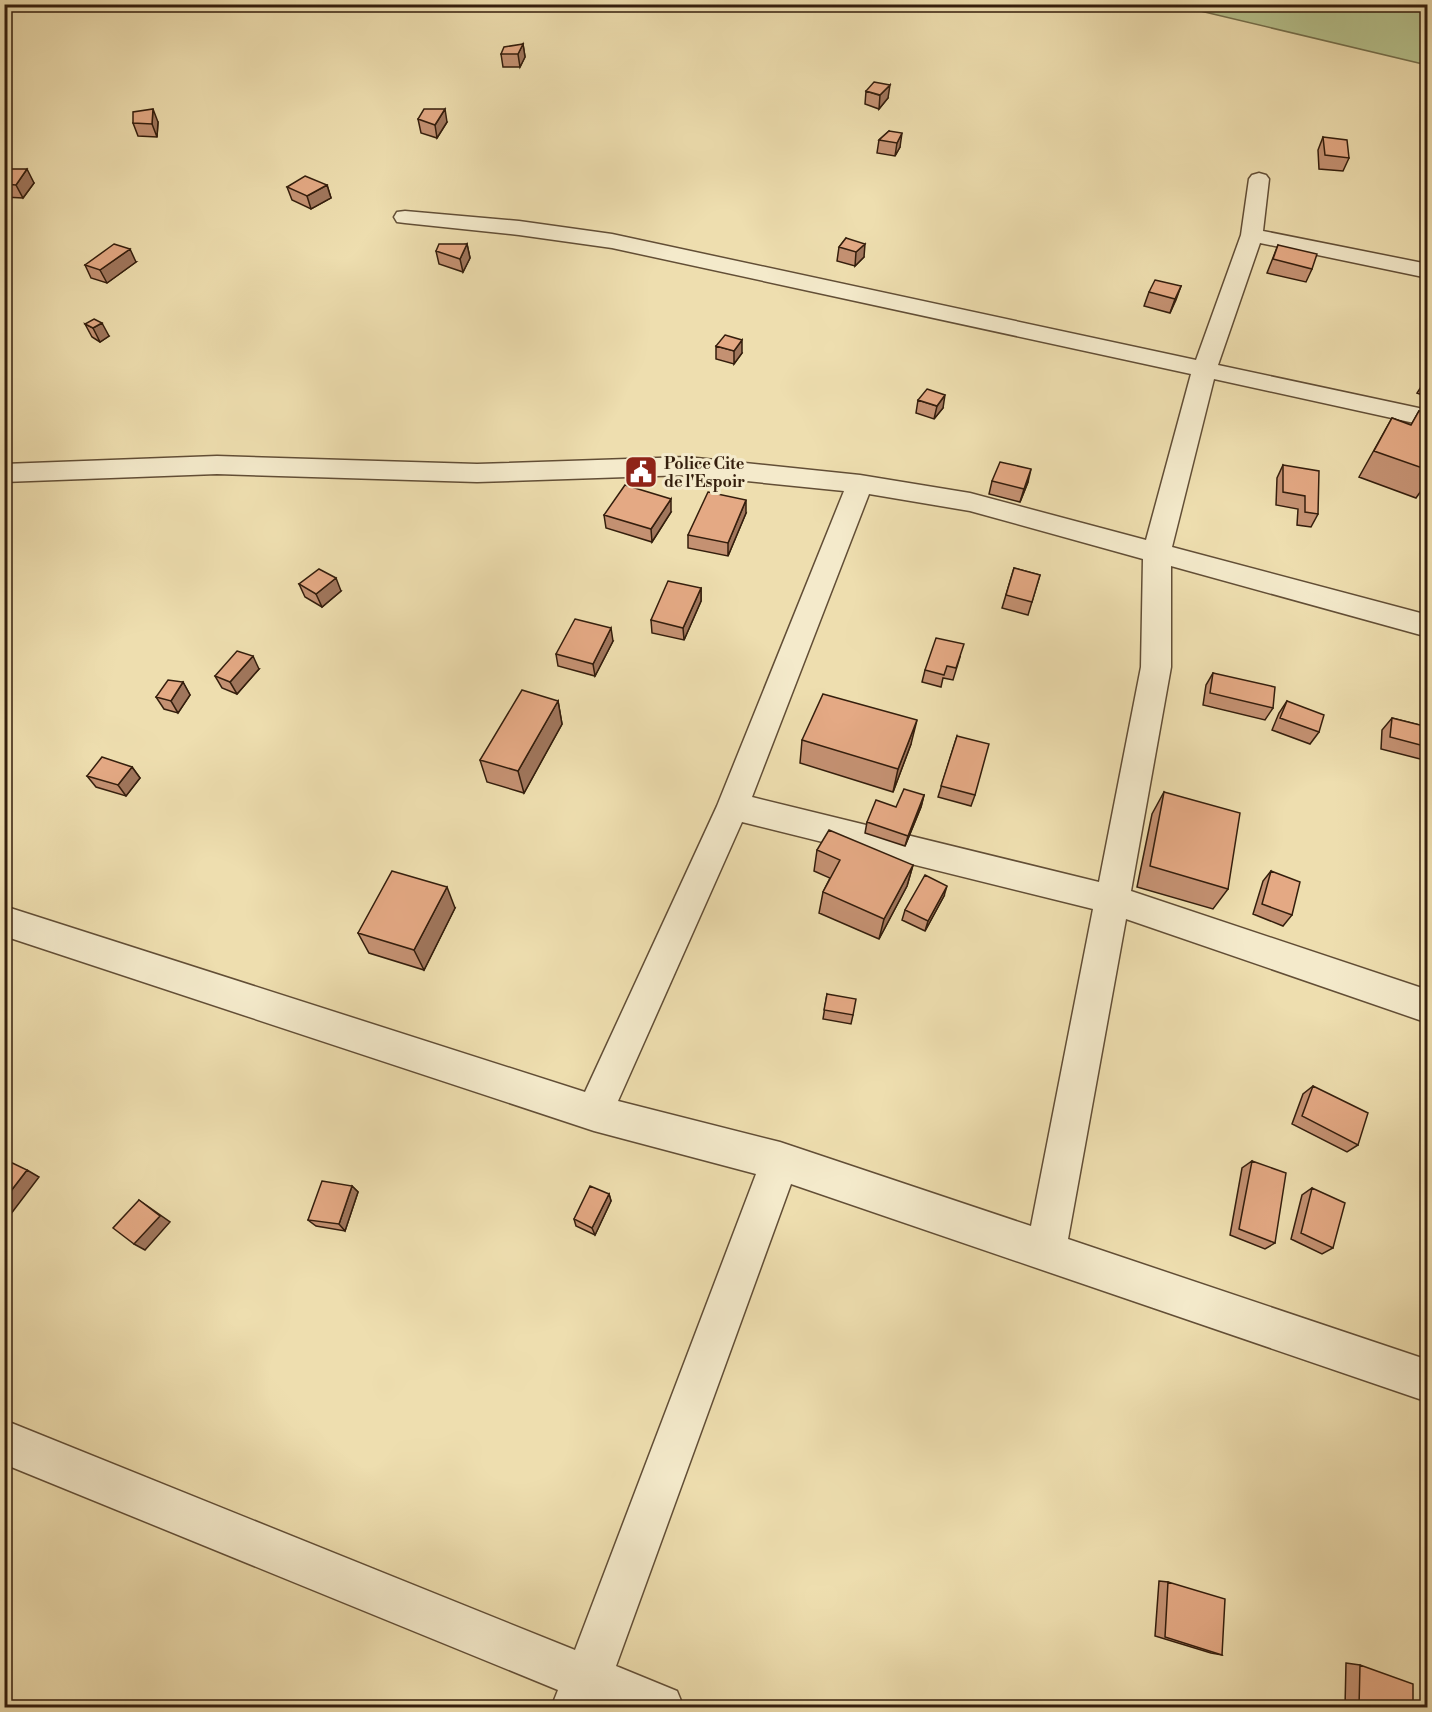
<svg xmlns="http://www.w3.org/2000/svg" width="1432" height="1712" viewBox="0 0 1432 1712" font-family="'Libre Bodoni',serif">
	<rect width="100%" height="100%" fill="#eedeaf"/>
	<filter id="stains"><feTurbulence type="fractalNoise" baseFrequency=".00333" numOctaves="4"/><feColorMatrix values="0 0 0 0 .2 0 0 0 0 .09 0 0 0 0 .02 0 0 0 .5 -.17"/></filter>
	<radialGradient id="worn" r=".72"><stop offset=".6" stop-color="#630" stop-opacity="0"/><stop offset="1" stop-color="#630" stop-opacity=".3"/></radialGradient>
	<path fill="#b6c28d" stroke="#75704d" stroke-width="1.5" d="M 1175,5 L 1427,5 L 1427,65 Z"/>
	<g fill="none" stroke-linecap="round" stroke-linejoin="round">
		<defs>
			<path id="minor" d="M 1259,173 L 1266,175 L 1269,179 L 1263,231 L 1428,264 L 1428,278 L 1260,243 L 1218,365 L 1428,410 L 1428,426 L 1214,379 L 1172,547 L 1428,615 L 1428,637 L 1171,566 L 1171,667 L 1131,891 L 1428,990 L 1428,1023 L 1126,919 L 1068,1239 L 1428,1360 L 1428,1402 L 791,1184 L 616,1666 L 677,1691 L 684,1708 L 551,1708 L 558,1690 L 4,1464 L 4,1420 L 575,1650 L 756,1174 L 594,1131 L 4,936 L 4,906 L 585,1092 L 717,806 L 844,491 L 687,475 L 477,482 L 217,474 L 4,482 L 4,464 L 217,456 L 477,464 L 687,457 L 860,475 L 970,493 L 1146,540 L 1191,374 L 612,248 L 519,235 L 405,223 L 397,222 L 394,217 L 397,212 L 405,211 L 519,221 L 612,234 L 1196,360 L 1241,235 L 1249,179 L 1252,175 ZM 869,494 L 970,511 L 1143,559 L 1141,667 L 1099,882 L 752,797 ZM 742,822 L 1093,909 L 1031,1226 L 780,1142 L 618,1101 Z"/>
		</defs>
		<use href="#minor" stroke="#624e36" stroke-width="3"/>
		<use href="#minor" fill="#f4eacb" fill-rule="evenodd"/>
	</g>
	<path fill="#c49172" stroke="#341e0d" stroke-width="1.5" d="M 523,44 L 525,57 L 520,67 L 503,67 L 501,54 Z
		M 866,91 L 888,98 L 879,109 L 865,104 Z
		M 418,119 L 447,122 L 437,138 L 421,133 Z
		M 158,122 L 157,137 L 138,136 L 133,123 Z
		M 889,131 L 900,147 L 895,156 L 877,153 L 879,140 Z
		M 1323,137 L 1349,158 L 1343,171 L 1319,169 L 1318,150 Z
		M 4,169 L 34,183 L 23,198 L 4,197 Z
		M 327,185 L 331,198 L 311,209 L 292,200 L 287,187 Z
		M 846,238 L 864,257 L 855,266 L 837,261 L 839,247 Z
		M 467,244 L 470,258 L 463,272 L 439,264 L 436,251 Z
		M 1278,245 L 1312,269 L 1306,282 L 1267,273 Z
		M 136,262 L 107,283 L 91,278 L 85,265 Z
		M 1181,286 L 1170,313 L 1144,306 L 1149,292 Z
		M 1428,316 L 1428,331 L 1422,330 Z
		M 85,324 L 109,336 L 100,342 L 92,337 Z
		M 716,346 L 742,353 L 734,364 L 716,359 Z
		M 1428,376 L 1428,397 L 1417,393 Z
		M 918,400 L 943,408 L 934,419 L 916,413 Z
		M 1419,411 L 1428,414 L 1428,481 L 1416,498 L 1359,477 L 1392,418 L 1411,425 Z
		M 1283,465 L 1318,514 L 1311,527 L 1297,525 L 1298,509 L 1276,505 L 1277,478 Z
		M 992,481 L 1028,482 L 1020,502 L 989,494 Z
		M 671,512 L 652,542 L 606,528 L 604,515 Z
		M 746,513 L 728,556 L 688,548 L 688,535 Z
		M 1014,568 L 1040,575 L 1028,615 L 1002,608 Z
		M 299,584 L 341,591 L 322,607 L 305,597 Z
		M 701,588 L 701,601 L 684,640 L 652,633 L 651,620 Z
		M 613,641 L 595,676 L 558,666 L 556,654 Z
		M 960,657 L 953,680 L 943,678 L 941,687 L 922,682 L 925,670 Z
		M 259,669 L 237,694 L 222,688 L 215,676 Z
		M 1213,673 L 1273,708 L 1265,720 L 1203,705 L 1206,685 Z
		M 183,682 L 190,695 L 178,713 L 164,709 L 156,697 Z
		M 558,701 L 562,724 L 524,793 L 487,782 L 480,760 Z
		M 1287,701 L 1319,732 L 1310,744 L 1272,730 L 1279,713 Z
		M 1392,718 L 1428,727 L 1428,761 L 1381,749 L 1382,730 Z
		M 957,736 L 975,795 L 971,806 L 938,797 Z
		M 802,740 L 911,744 L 893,792 L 800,763 Z
		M 132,767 L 140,778 L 126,796 L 96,787 L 87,776 Z
		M 1164,792 L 1228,889 L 1213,909 L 1137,887 L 1152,814 Z
		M 924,795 L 921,807 L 905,846 L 865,833 L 867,822 L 896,807 Z
		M 817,850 L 913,865 L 907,886 L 879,939 L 819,913 L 823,892 L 830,878 L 814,871 Z
		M 1271,871 L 1292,915 L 1283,926 L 1253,914 L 1263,881 Z
		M 944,896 L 925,931 L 902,920 L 905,910 Z
		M 455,908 L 424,970 L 369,953 L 358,933 Z
		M 827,994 L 853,1015 L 851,1024 L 823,1019 Z
		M 1313,1086 L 1358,1145 L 1347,1152 L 1292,1124 L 1303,1094 Z
		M 1252,1161 L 1275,1243 L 1265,1249 L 1230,1235 L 1242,1168 Z
		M 352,1186 L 358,1192 L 345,1231 L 316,1226 L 308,1220 Z
		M 1312,1188 L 1333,1248 L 1322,1254 L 1291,1239 L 1302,1195 Z
		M 609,1194 L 611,1201 L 595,1235 L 576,1226 L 574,1219 Z
		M 1159,1581 L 1168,1582 L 1222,1655 L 1211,1653 L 1155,1636 Z
		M 1346,1663 L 1360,1665 L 1413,1707 L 1345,1707 Z"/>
	<path fill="#a0765c" stroke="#341e0d" stroke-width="1.5" d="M 523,44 L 525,57 L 520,67 L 518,54 Z
		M 890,85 L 888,98 L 879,109 L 880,95 Z
		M 153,109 L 158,122 L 157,137 L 152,124 Z
		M 445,109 L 447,122 L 437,138 L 435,125 Z
		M 902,133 L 900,147 L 895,156 L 897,143 Z
		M 27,169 L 34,183 L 23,198 L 16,185 Z
		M 327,185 L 331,198 L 311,209 L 307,196 Z
		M 467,244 L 470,258 L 463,272 L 460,259 Z
		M 865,244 L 864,257 L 855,266 L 856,252 Z
		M 130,249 L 136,262 L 107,283 L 100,270 Z
		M 1181,286 L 1176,300 L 1170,313 L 1175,299 Z
		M 102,323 L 109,336 L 100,342 L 93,328 Z
		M 742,340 L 742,353 L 734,364 L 734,351 Z
		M 945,395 L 943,408 L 934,419 L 937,406 Z
		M 1031,469 L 1028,482 L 1020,502 L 1024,489 Z
		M 671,499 L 671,512 L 652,542 L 651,529 Z
		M 746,500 L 746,513 L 728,556 L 728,543 Z
		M 336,578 L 341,591 L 322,607 L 316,594 Z
		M 701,588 L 701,601 L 684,640 L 683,628 Z
		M 611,628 L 613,641 L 595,676 L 593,664 Z
		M 253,656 L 259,669 L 237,694 L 230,682 Z
		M 183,682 L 190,695 L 178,713 L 171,701 Z
		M 558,701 L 562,724 L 524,793 L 518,771 Z
		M 917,720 L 911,744 L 893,792 L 898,769 Z
		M 132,767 L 140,778 L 126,796 L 118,785 Z
		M 924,795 L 921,807 L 905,846 L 908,836 Z
		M 913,865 L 907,886 L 879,939 L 884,919 Z
		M 947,886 L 944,896 L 925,931 L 928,921 Z
		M 447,887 L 455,908 L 424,970 L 414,950 Z
		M 27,1170 L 39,1177 L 4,1223 L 4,1200 Z
		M 352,1186 L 358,1192 L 345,1231 L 339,1224 Z
		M 609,1194 L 611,1201 L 595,1235 L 592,1228 Z
		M 139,1200 L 170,1222 L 145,1250 L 134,1244 Z"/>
	<path fill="#e4a984" stroke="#341e0d" stroke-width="1.5" d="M 523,44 L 518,54 L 501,54 L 504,47 Z
		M 874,82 L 890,85 L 880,95 L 866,91 Z
		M 153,109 L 152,124 L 133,123 L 133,112 Z
		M 424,109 L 445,109 L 435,125 L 418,119 Z
		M 889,131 L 902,133 L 897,143 L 879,140 Z
		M 1323,137 L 1347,140 L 1349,158 L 1325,155 Z
		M 4,169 L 27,169 L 16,185 L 4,184 Z
		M 305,176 L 327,185 L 307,196 L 287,187 Z
		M 846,238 L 865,244 L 856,252 L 839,247 Z
		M 114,244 L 130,249 L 100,270 L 85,265 Z
		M 439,244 L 467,244 L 460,259 L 436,251 Z
		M 1278,245 L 1317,254 L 1312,269 L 1273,259 Z
		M 1155,280 L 1181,286 L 1175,299 L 1149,292 Z
		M 94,319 L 102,323 L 93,328 L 85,324 Z
		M 725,335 L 742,340 L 734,351 L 716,346 Z
		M 927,389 L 945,395 L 937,406 L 918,400 Z
		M 1419,411 L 1428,414 L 1428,470 L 1374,451 L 1392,418 L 1411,425 Z
		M 1000,462 L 1031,469 L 1024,489 L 992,481 Z
		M 1283,465 L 1319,471 L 1318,514 L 1305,512 L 1305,496 L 1283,492 Z
		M 625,485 L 671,499 L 651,529 L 604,515 Z
		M 708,492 L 746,500 L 728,543 L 688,535 Z
		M 1014,568 L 1040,575 L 1032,602 L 1006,595 Z
		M 319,569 L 336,578 L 316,594 L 299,584 Z
		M 668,581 L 701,588 L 683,628 L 651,620 Z
		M 575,619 L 611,628 L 593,664 L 556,654 Z
		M 936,638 L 964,644 L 956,668 L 947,666 L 944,675 L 925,670 Z
		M 237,651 L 253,656 L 230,682 L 215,676 Z
		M 1213,673 L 1275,687 L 1273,708 L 1210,693 Z
		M 168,680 L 183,682 L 171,701 L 156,697 Z
		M 522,690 L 558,701 L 518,771 L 480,760 Z
		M 823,694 L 917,720 L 898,769 L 802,740 Z
		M 1287,701 L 1324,715 L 1319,732 L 1280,718 Z
		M 1392,718 L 1428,727 L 1428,747 L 1390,737 Z
		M 957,736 L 989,744 L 975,795 L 941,786 Z
		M 102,757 L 132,767 L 118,785 L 87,776 Z
		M 904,789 L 924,795 L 908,836 L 867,822 L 876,800 L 896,807 Z
		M 1164,792 L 1240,813 L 1228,889 L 1150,866 Z
		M 829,830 L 913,865 L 884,919 L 823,892 L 840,860 L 817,850 Z
		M 392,871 L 447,887 L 414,950 L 358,933 Z
		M 1271,871 L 1300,882 L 1292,915 L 1262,904 Z
		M 925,875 L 947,886 L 928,921 L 905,910 Z
		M 827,994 L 856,999 L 853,1015 L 824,1010 Z
		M 1313,1086 L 1368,1113 L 1358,1145 L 1302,1116 Z
		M 4,1159 L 27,1170 L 4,1200 Z
		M 1252,1161 L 1286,1173 L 1275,1243 L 1239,1229 Z
		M 322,1181 L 352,1186 L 339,1224 L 308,1220 Z
		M 590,1186 L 609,1194 L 592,1228 L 574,1219 Z
		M 1312,1188 L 1345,1203 L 1333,1248 L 1301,1233 Z
		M 139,1200 L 160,1216 L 134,1244 L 113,1228 Z
		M 1168,1582 L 1225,1599 L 1222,1655 L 1165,1637 Z
		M 1360,1665 L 1413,1684 L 1413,1707 L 1359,1707 Z"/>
	<defs>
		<symbol id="civic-square" viewBox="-11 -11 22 22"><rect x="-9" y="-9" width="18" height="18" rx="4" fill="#8f2418" stroke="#f4eacb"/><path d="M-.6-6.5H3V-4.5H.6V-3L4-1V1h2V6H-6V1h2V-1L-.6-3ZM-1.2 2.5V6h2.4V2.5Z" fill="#fff"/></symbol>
	</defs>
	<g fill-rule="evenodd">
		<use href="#civic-square" x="622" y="453" width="38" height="38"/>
	</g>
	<g text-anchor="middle" stroke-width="6" stroke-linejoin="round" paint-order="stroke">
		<g font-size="16" font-weight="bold" fill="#341e0d" stroke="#f4eacb" text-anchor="start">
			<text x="664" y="469">Police Cite<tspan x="664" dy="18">de l'Espoir</tspan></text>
		</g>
	</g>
	<rect width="1432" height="1712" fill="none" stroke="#eedeaf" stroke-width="24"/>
	<rect x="6" y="6" width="1420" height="1700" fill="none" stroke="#341e0d" stroke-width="3"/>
	<rect x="12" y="12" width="1408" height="1688" fill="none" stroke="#341e0d" stroke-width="1.5"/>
	<rect width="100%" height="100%" filter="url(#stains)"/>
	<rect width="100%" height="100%" fill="url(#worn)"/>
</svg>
